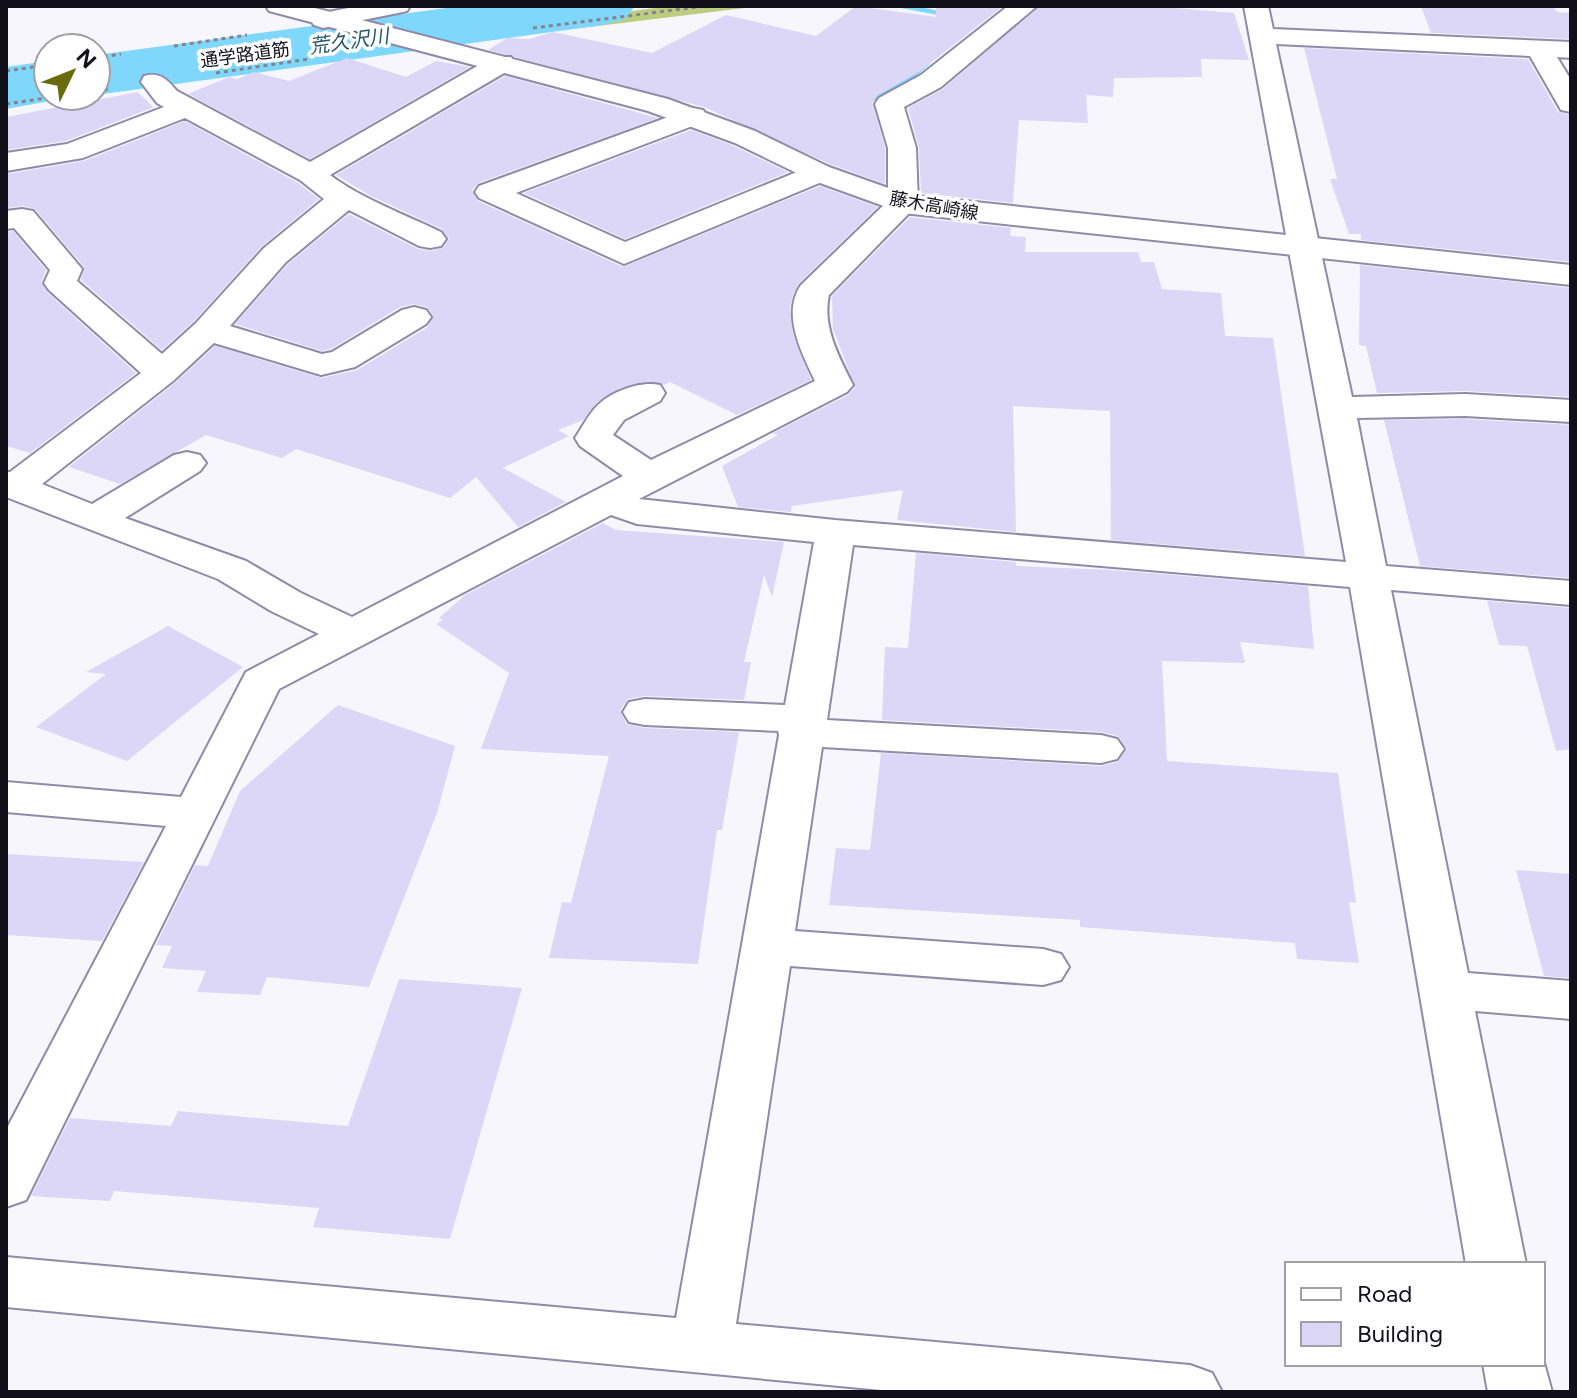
<svg xmlns="http://www.w3.org/2000/svg" width="1577" height="1398" viewBox="0 0 1577 1398" font-family="Figtree,'Noto Sans JP',sans-serif">
	<rect width="100%" height="100%" fill="#f7f6fd"/>
	<path fill="#bbce7f" d="M 672,6 L 761,6 L 573,29 L 565,29 L 556,22 L 518,27 L 516,25 Z"/>
	<g fill="none" stroke-linecap="round" stroke-linejoin="round">
		<path fill="#7fd8fc" fill-rule="evenodd" d="M 890,6 L 915,6 L 964,16 L 959,19 Z
			M 921,62 L 930,64 L 909,82 L 870,103 L 860,101 L 901,78 Z"/>
		<path fill="#7fd8fc" fill-rule="evenodd" d="M 461,6 L 635,6 L 625,19 L 603,25 L 96,95 L 96,55 Z
			M 48,61 L 48,96 L 72,97 L 6,109 L 6,67 Z"/>
	</g>
	<path fill="#dcd7f6" d="M 856,6 L 936,17 L 936,6 L 1003,6 L 919,72 L 878,95 L 872,102 L 885,148 L 885,184 L 830,164 L 704,107 L 488,50 L 507,38 L 529,39 L 553,32 L 652,53 L 726,15 L 816,36 Z
		M 1040,6 L 1152,6 L 1234,13 L 1249,60 L 1201,59 L 1202,77 L 1114,78 L 1113,97 L 1086,95 L 1088,123 L 1019,120 L 1013,203 L 921,193 L 919,148 L 908,108 L 943,89 Z
		M 1421,6 L 1553,6 L 1557,12 L 1571,13 L 1571,39 L 1431,33 Z
		M 1304,48 L 1528,59 L 1558,112 L 1571,115 L 1571,262 L 1361,240 L 1361,234 L 1349,234 L 1330,179 L 1337,179 Z
		M 347,58 L 406,77 L 436,61 L 470,67 L 310,159 L 188,94 L 229,77 L 237,79 L 254,72 L 289,81 Z
		M 505,76 L 658,118 L 478,183 L 472,190 L 478,201 L 623,267 L 820,186 L 878,207 L 799,283 L 793,295 L 790,308 L 793,334 L 811,380 L 737,415 L 670,382 L 664,385 L 643,382 L 618,389 L 596,403 L 583,420 L 558,430 L 569,436 L 503,468 L 566,502 L 518,527 L 476,477 L 450,498 L 296,449 L 282,458 L 206,435 L 120,484 L 69,467 L 175,383 L 215,346 L 322,378 L 357,370 L 428,327 L 433,315 L 427,307 L 413,304 L 400,307 L 331,349 L 322,351 L 235,324 L 288,264 L 349,214 L 418,249 L 431,251 L 443,248 L 449,239 L 442,229 L 371,196 L 336,175 Z
		M 138,92 L 153,107 L 157,106 L 66,141 L 6,150 L 6,117 Z
		M 185,121 L 298,183 L 319,199 L 262,246 L 194,321 L 162,350 L 81,280 L 84,267 L 35,209 L 23,206 L 6,208 L 6,174 L 84,161 Z
		M 691,130 L 734,146 L 788,172 L 625,239 L 524,193 Z
		M 910,217 L 1011,228 L 1010,236 L 1026,237 L 1025,252 L 1138,252 L 1141,262 L 1154,262 L 1162,289 L 1221,293 L 1225,336 L 1273,338 L 1305,556 L 1111,540 L 1110,411 L 1013,406 L 1016,532 L 897,520 L 903,490 L 792,506 L 791,512 L 738,507 L 722,466 L 778,435 L 773,433 L 848,395 L 855,387 L 833,329 L 832,296 Z
		M 13,231 L 46,270 L 41,282 L 47,292 L 136,373 L 30,453 L 6,446 L 6,232 Z
		M 1360,265 L 1571,288 L 1571,397 L 1465,391 L 1377,393 L 1366,346 L 1359,345 Z
		M 1465,419 L 1571,425 L 1571,578 L 1420,566 L 1384,420 Z
		M 603,523 L 616,530 L 784,542 L 772,597 L 764,575 L 744,662 L 751,662 L 744,700 L 645,696 L 628,699 L 620,710 L 626,724 L 644,728 L 739,732 L 722,830 L 717,830 L 698,964 L 549,958 L 562,902 L 571,903 L 609,756 L 481,749 L 509,673 L 436,624 L 443,620 L 439,618 L 465,595 Z
		M 916,553 L 1016,562 L 1016,566 L 1111,570 L 1308,586 L 1314,649 L 1240,642 L 1245,663 L 1162,661 L 1167,761 L 1338,773 L 1356,903 L 1349,902 L 1359,963 L 1297,959 L 1295,943 L 1080,927 L 1080,920 L 829,905 L 836,848 L 870,850 L 881,753 L 1101,766 L 1118,762 L 1127,749 L 1118,736 L 1101,732 L 882,720 L 885,647 L 908,648 Z
		M 1487,601 L 1571,608 L 1571,749 L 1556,751 L 1527,646 L 1499,645 Z
		M 168,626 L 243,667 L 127,761 L 36,727 L 106,674 L 86,672 Z
		M 338,705 L 455,746 L 437,813 L 369,987 L 267,977 L 260,995 L 197,992 L 206,971 L 162,968 L 172,946 L 156,945 L 195,865 L 208,866 L 240,791 Z
		M 6,854 L 144,862 L 102,941 L 6,935 Z
		M 1516,870 L 1571,874 L 1571,978 L 1544,976 Z
		M 399,979 L 522,988 L 450,1239 L 313,1227 L 319,1208 L 114,1191 L 110,1201 L 31,1196 L 70,1118 L 171,1126 L 178,1111 L 348,1126 Z"/>
	<g fill="none" stroke-linecap="round" stroke-linejoin="round">
		<defs>
			<path id="minor" d="M 358,6 L 410,6 L 407,11 L 398,13 L 323,28 L 314,25 L 310,20 L 314,15 Z
				M 1008,6 L 1037,6 L 941,87 L 904,107 L 916,148 L 918,204 L 829,295 C 822,327 839,357 853,385 L 847,392 L 639,499 L 835,520 L 1346,562 L 1244,6 L 1268,6 L 1273,29 L 1571,42 L 1571,58 L 1557,57 L 1571,80 L 1571,112 L 1561,110 L 1530,56 L 1276,44 L 1352,397 L 1465,394 L 1571,400 L 1571,422 L 1465,416 L 1357,418 L 1386,566 L 1571,581 L 1571,605 L 1391,590 L 1468,973 L 1571,981 L 1571,1019 L 1475,1011 L 1526,1264 L 1466,1264 L 1350,587 L 853,545 L 827,720 L 1101,735 L 1117,739 L 1124,749 L 1117,759 L 1101,763 L 822,747 L 795,931 L 1043,949 L 1061,954 L 1069,967 L 1061,980 L 1043,985 L 790,966 L 736,1324 L 1190,1365 L 1212,1373 L 1222,1392 L 903,1392 L 6,1307 L 6,1257 L 676,1318 L 779,735 L 778,731 L 645,725 L 629,722 L 623,712 L 629,702 L 645,699 L 785,705 L 814,542 L 637,524 L 611,515 L 279,689 L 26,1200 L 6,1207 L 6,1130 L 166,826 L 6,812 L 6,782 L 181,797 L 246,672 L 319,634 L 271,611 L 218,579 L 6,497 L 6,472 L 10,472 L 141,373 L 49,290 L 44,283 L 50,270 L 14,228 L 6,229 L 6,211 L 22,209 L 33,211 L 82,269 L 77,281 L 162,354 L 196,323 L 264,248 L 324,199 L 300,180 L 185,118 L 83,158 L 6,171 L 6,153 L 67,144 L 164,107 L 157,103 L 141,82 L 144,76 C 161,72 166,79 177,91 L 310,162 L 493,57 L 511,57 L 515,63 L 511,69 L 330,175 C 362,199 404,214 441,232 L 446,239 L 441,246 L 430,248 L 419,246 L 349,210 L 286,262 L 230,326 L 322,354 L 332,352 L 402,310 L 414,307 L 426,310 L 431,317 L 426,324 L 355,367 L 321,375 L 214,343 L 173,381 L 42,484 L 92,504 L 174,455 L 187,452 L 200,455 L 206,463 L 200,471 L 125,518 L 246,561 L 301,593 L 352,617 L 623,476 L 580,446 L 575,438 C 582,428 589,413 598,405 C 613,391 640,381 660,385 L 665,393 L 660,401 L 624,420 L 613,435 L 651,460 L 815,381 C 802,353 781,314 801,285 L 888,201 L 888,148 L 875,104 L 879,98 L 921,75 Z
				M 693,108 L 703,110 L 707,116 L 703,122 L 516,193 L 625,242 L 809,167 L 819,164 L 829,167 L 834,173 L 829,179 L 624,264 L 479,198 L 475,192 L 479,186 Z
				M 1543,1359 L 1552,1392 L 1488,1392 L 1483,1364 L 1543,1364 Z"/>
			<path id="major" d="M 266,6 L 307,6 L 668,99 L 755,131 L 829,167 L 908,195 L 1571,265 L 1571,285 L 903,213 L 809,179 L 735,143 L 648,111 L 269,11 Z"/>
		</defs>
		<use href="#minor" stroke="#8f8aa7" stroke-width="4"/>
		<use href="#major" stroke="#8f8aa7" stroke-width="4"/>
		<path stroke="#85848d" stroke-width="3" stroke-dasharray="4 4" stroke-linecap="butt" d="M 533,28 L 706,6
			M 174,46 L 247,35
			M 96,58 L 121,54
			M 6,71 L 48,65
			M 216,73 L 309,59
			M 96,91 L 111,89
			M 6,104 L 60,96"/>
		<use href="#minor" fill="#fff" fill-rule="evenodd"/>
		<use href="#major" fill="#fff" fill-rule="evenodd"/>
	</g>
	<g text-anchor="middle" stroke-width="7" stroke-linejoin="round" paint-order="stroke">
		<g font-size="18" fill="#11101a" stroke="#fff">
			<text transform="translate(245 55) rotate(-8)" y="6">通学路道筋</text>
			<text transform="translate(934 206) rotate(10)" y="6">藤木高崎線</text>
		</g>
		<g font-size="20" font-style="italic" fill="#25566a" stroke="#fff">
			<text transform="translate(349 41) rotate(-8)" y="7">荒久沢川</text>
		</g>
	</g>
	<rect width="1577" height="1398" fill="none" stroke="#11101a" stroke-width="16"/>
	<rect x="1285" y="1262" width="260" height="104" fill="#ffffff" stroke="#a09fa3" stroke-width="2"/>
	<rect x="1301" y="1288" width="40" height="12" fill="#ffffff" stroke="#a09fa3" stroke-width="2"/>
	<text x="1357" y="1302" font-size="24" fill="#11101a">Road</text>
	<rect x="1301" y="1322" width="40" height="24" fill="#dcd7f6" stroke="#a09fa3" stroke-width="2"/>
	<text x="1357" y="1342" font-size="24" fill="#11101a">Building</text>
	<g transform="translate(72 72) rotate(47)"><circle r="38" fill="#ffffff" stroke="#a09fa3" stroke-width="2"/>
	<path d="M0-6L14 30L0 20L-14 30Z" fill="#686c0e"/>
	<text y="-12" font-size="22" font-weight="bold" text-anchor="middle" fill="#11101a">N</text>
	</g>
</svg>
